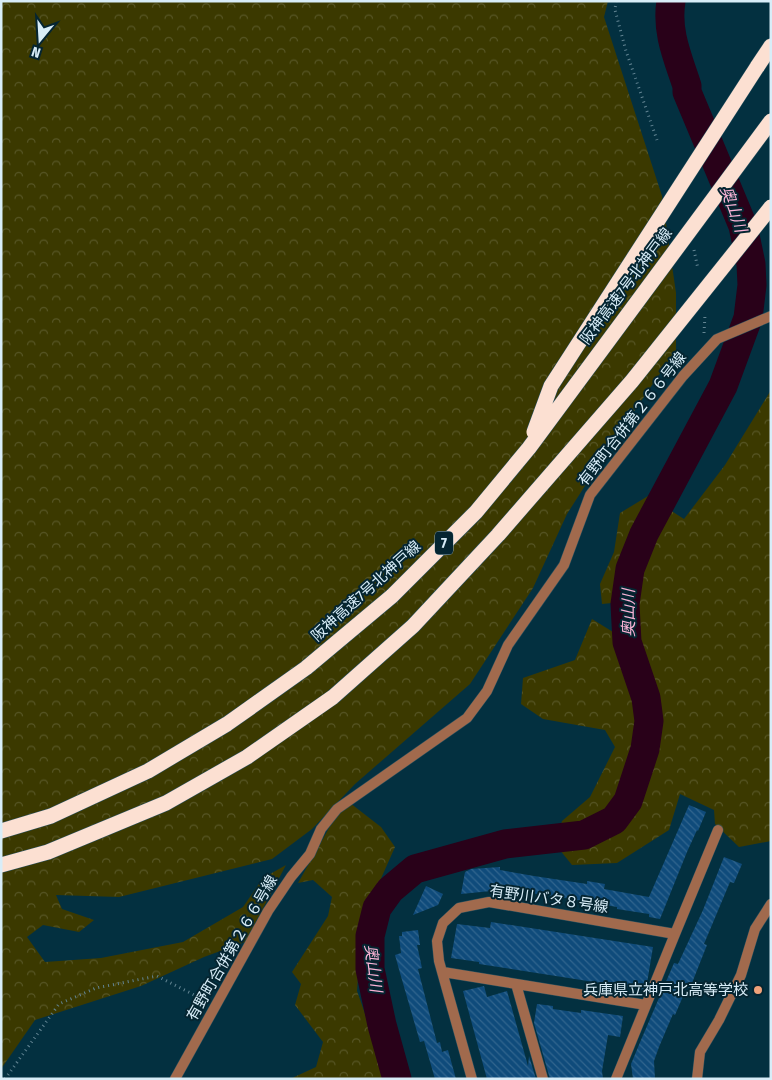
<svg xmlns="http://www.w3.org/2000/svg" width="772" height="1080" viewBox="0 0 772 1080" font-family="'Fira Sans Condensed','Noto Sans JP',sans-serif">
	<defs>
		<pattern id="forest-crowns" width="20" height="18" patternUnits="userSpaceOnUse" patternTransform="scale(1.25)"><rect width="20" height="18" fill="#3b3900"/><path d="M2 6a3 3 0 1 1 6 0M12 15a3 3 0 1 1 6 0" fill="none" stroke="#575626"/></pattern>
		<pattern id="building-back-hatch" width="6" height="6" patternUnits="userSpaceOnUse" patternTransform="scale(1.25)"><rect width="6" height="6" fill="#0f4b7b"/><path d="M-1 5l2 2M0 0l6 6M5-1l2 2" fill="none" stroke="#31658e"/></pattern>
	</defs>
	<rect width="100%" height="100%" fill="#033040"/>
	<path fill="url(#forest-crowns)" d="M 1,1 L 608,1 L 604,17 L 662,196 L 676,293 L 676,350 L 611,445 L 567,514 L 533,588 L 470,684 L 355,784 L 312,829 L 272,859 L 119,897 L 56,895 L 62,909 L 94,920 L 79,932 L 43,925 L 27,937 L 45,962 L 101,958 L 183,942 L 243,907 L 263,878 L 286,865 L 245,942 L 204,957 L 141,986 L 35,1020 L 1,1069 Z
		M 771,390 L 771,841 L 739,847 L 715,824 L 714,810 L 680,794 L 669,830 L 617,863 L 572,865 L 555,844 L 562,821 L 590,797 L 615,747 L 605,730 L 543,719 L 521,704 L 523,678 L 575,660 L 592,619 L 613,632 L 638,625 L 632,601 L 602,604 L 600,584 L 614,552 L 620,513 L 648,496 L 684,519 L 725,465 Z
		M 350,803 L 381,827 L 395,847 L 379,883 L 361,938 L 357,991 L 388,1079 L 290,1079 L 316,1067 L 323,1042 L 295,1005 L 301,984 L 292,972 L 328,916 L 332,897 L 313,880 L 298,883 L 338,812 Z"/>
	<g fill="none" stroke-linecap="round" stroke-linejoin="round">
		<path stroke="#290119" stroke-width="29" d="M 397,1079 L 382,1025 L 370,969 L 370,936 L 377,908 L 390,890 L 415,869 L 505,844 L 584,835 L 614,820 L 628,801 L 645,749 L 649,721 L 646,698 L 627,642 L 625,604 L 630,569 L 644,534 L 723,386 L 748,318 L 752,285 L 751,264 L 743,226 L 687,92 L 687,86 C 678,58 666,32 671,1"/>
	</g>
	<path fill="url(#building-back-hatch)" d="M 689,805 L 706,812 L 698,831 L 697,830 L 687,852 L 660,919 L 649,917 L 649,914 L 617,909 L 617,907 L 548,895 L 519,892 L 519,894 L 501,890 L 461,894 L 465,872 L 471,869 L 500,867 L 500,870 L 534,876 L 587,884 L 587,881 L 605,884 L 604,889 L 649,897 Z
		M 724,857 L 742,864 L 734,883 L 730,882 L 704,944 L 707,945 L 690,988 L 687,987 L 675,1015 L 673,1014 L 659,1047 L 654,1061 L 655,1079 L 633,1079 L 631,1064 L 641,1040 L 674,963 L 678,964 L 703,910 Z
		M 426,886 L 443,894 L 438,905 L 413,915 Z
		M 491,922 L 653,947 L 647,983 L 645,990 L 479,964 L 479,962 L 451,958 L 457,924 L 490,928 Z
		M 418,930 L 420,945 L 417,945 L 422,968 L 418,969 L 437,1043 L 440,1042 L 442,1052 L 448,1050 L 456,1079 L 435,1079 L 424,1041 L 420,1042 L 400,973 L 395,955 L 401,953 L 399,936 L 402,936 L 402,932 Z
		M 484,986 L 487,997 L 507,991 L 528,1066 L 529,1056 L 536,1079 L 487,1079 L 463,991 Z
		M 537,1004 L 553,1006 L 553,1009 L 581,1013 L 581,1010 L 623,1016 L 620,1037 L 608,1035 L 602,1071 L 603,1079 L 550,1079 L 534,1023 Z"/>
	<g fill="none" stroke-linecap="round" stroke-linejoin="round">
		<defs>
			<path id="street" d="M 443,972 L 646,1005
				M 516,984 L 543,1079
				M 175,1079 L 268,911 L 291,877 L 310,854 L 321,829 L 337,809 L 467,718 L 487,691 L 508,645 L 564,565 L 590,495 L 683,376 L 717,339 L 771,316
				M 472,1079 L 439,961 L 437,941 L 443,923 L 459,908 L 489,902 L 675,934 L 718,830
				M 616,1079 L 675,934
				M 697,1079 L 700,1052 L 719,1020 L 741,975 L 755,929 L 771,904"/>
			<path id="highway" d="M 757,67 L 771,46"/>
		</defs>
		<use href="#street" stroke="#254e5d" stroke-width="11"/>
		<use href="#highway" stroke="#254e5d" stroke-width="16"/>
		<path stroke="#638593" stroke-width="3" stroke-dasharray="1 4" stroke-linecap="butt" d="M 616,1 L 615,10 L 626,51 L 657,140
			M 694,250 L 698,269
			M 704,333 L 705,315
			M 5,1079 L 59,1004 L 96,988 L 157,976 L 206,1001"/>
		<use href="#street" stroke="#a16a4d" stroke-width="10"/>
		<use href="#highway" stroke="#fce0d2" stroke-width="15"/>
		<defs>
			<path id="highway-bridge" d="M 534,432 L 551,386 L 757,67
				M 1,831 L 51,816 L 148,771 L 227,724 L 306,668 L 392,596 L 476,512 L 529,448 L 771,121
				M 1,865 L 48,852 L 166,803 L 247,757 L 333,697 L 413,626 L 498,535 L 632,381 L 771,207"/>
		</defs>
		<use href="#highway-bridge" stroke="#254e5d" stroke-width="16" stroke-linecap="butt"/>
		<use href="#highway-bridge" stroke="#fce0d2" stroke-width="15"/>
	</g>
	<circle fill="#f0a27a" stroke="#052531" stroke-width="2" cx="758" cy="990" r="5"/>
	<g text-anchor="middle" stroke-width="4" stroke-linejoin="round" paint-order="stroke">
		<rect fill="#052531" stroke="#99b1bc" stroke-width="1" x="435" y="531.5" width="18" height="23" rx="4"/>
		<g font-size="14" font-weight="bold" fill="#d8edf8">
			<text x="444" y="548">7</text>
		</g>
		<g font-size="15" fill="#d8edf8" stroke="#052531">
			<text transform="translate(626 286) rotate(-53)" y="5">阪神高速7号北神戸線</text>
			<text transform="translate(632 419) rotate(-52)" y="5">有野町合併第２６６号線</text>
			<text transform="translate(366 591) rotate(-42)" y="5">阪神高速7号北神戸線</text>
			<text transform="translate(549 899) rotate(8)" y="5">有野川バタ８号線</text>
			<text transform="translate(232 948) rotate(-60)" y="5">有野町合併第２６６号線</text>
		</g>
		<g font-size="15" fill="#d8edf8" stroke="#052531" text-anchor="end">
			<text x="748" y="995">兵庫県立神戸北高等学校</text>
		</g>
		<g font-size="16" font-style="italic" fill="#fab3d6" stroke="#052531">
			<text transform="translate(734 209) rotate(70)" y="6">奥山川</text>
			<text transform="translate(628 613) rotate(-90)" y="6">奥山川</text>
			<text transform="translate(374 968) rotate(83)" y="6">奥山川</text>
		</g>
	</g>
	<rect width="772" height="1080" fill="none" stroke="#d8edf8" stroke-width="5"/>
	<g transform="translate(40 40) rotate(198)" stroke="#052531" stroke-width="4" paint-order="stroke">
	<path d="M0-4L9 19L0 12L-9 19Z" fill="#d8edf8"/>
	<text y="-8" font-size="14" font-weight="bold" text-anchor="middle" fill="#d8edf8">N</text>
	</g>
</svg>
